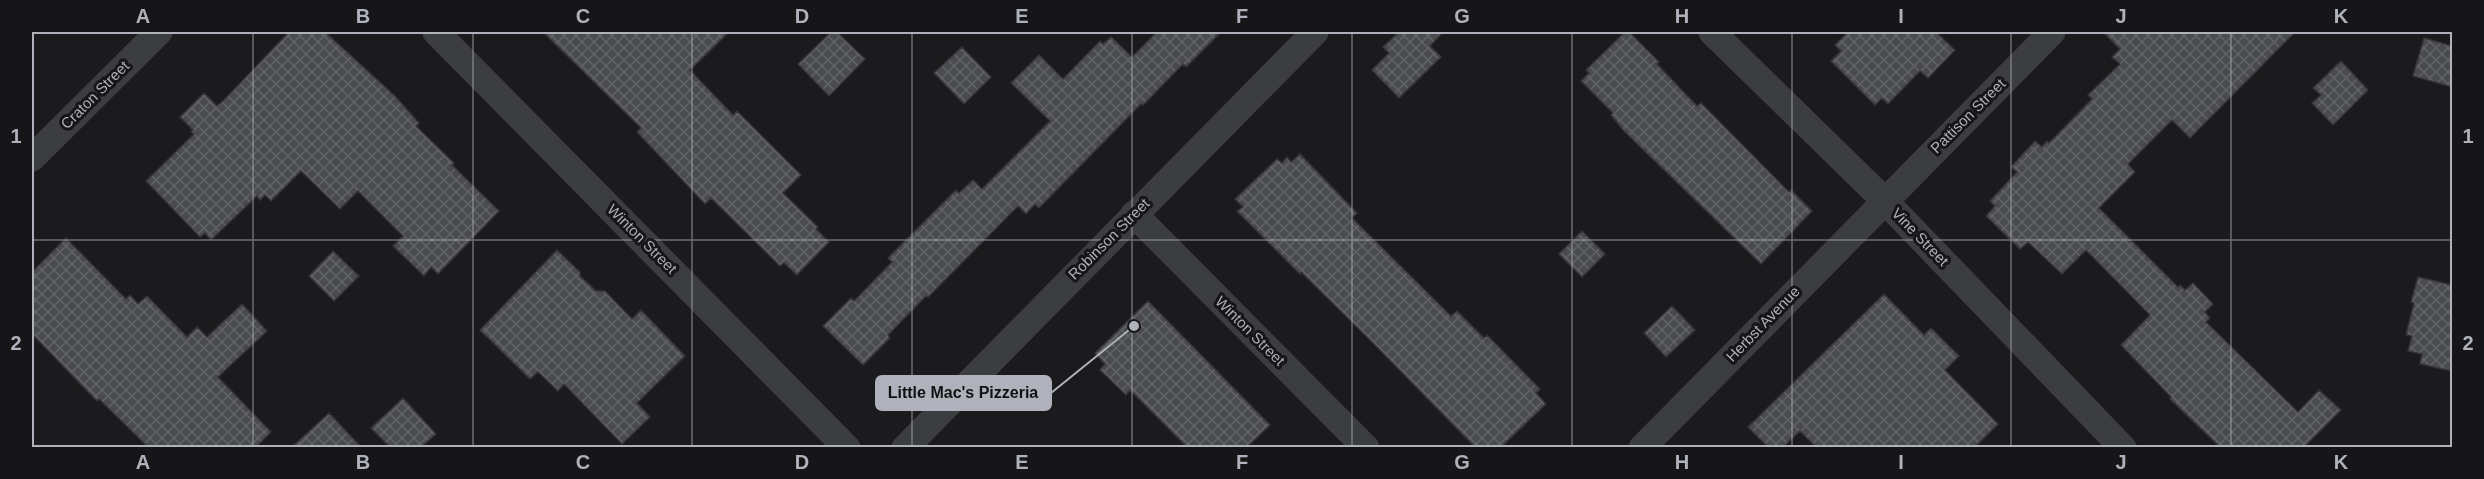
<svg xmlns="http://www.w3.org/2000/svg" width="2484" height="479" viewBox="0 0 2484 479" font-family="Arial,sans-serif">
	<defs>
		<pattern id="building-cross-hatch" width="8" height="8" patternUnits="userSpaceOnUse" patternTransform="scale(1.5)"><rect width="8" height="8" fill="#4a4b4f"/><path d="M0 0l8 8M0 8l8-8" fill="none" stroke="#626366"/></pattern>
	</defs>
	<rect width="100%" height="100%" fill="#1b1b1d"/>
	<path fill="url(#building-cross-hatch)" stroke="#353539" stroke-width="1.5" d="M 289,32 L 325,32 L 395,96 L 419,123 L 416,126 L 454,163 L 452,165 L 499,211 L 438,274 L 431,267 L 424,276 L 393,246 L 403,236 L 358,191 L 340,209 L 301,171 L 271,201 L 265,195 L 260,200 L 257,196 L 211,240 L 205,233 L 200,237 L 146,181 L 194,134 L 191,132 L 193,130 L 180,117 L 204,93 L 217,106 L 224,100 Z
		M 543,32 L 729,32 L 690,70 L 733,115 L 737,111 L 801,175 L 783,193 L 818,227 L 816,229 L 829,242 L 797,275 L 784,263 L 780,266 L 711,198 L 705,204 L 637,132 L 641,128 Z
		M 831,32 L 837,32 L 865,59 L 829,96 L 798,64 Z
		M 1157,32 L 1221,32 L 1186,67 L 1183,64 L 1143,105 L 1141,104 L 1039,208 L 1035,204 L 1026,214 L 1018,206 L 928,297 L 926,296 L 888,335 L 890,338 L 863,365 L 823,326 L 851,298 L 854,301 L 892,262 L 888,258 L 956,190 L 959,193 L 973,180 L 982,189 L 1050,121 L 1011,83 L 1039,55 L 1063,79 L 1100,41 L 1103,44 L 1111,37 L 1132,57 Z
		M 1399,32 L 1443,32 L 1430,46 L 1441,57 L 1399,98 L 1372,70 L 1389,53 L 1383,47 Z
		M 1625,32 L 1629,32 L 1659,62 L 1657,64 L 1697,106 L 1701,103 L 1789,192 L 1791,190 L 1812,211 L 1761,264 L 1624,131 L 1611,115 L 1613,113 L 1581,81 L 1589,73 L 1586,70 Z
		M 1848,32 L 1936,32 L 1955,50 L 1928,78 L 1920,71 L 1888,104 L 1882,98 L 1875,105 L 1831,61 L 1841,51 L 1835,45 Z
		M 2103,32 L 2295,32 L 2190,138 L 2172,120 L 2128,164 L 2135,172 L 2099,208 L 2178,287 L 2180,285 L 2185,290 L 2193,283 L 2213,304 L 2205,312 L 2210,318 L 2206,322 L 2298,412 L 2319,390 L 2341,410 L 2304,447 L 2220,447 L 2170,399 L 2171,397 L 2121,345 L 2150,315 L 2086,250 L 2062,274 L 2028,242 L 2020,249 L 1986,216 L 1995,206 L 1990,201 L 2017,172 L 2011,167 L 2035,141 L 2042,147 L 2047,141 L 2049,143 L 2092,99 L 2088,95 L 2120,64 L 2112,57 L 2120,49 Z
		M 2424,38 L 2452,46 L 2452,87 L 2413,76 Z
		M 962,47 L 991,77 L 964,104 L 934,73 Z
		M 2341,61 L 2368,90 L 2333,125 L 2312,103 L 2321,95 L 2313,88 Z
		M 1300,154 L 1357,213 L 1352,218 L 1451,316 L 1457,311 L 1484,338 L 1487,335 L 1540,389 L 1536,393 L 1546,404 L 1501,447 L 1475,447 L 1369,339 L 1301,272 L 1300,274 L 1237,211 L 1243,207 L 1235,199 L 1277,159 L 1282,163 L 1287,157 L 1291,162 Z
		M 1582,231 L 1605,254 L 1582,277 L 1559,254 Z
		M 66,238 L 126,299 L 130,295 L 138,304 L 147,296 L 187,337 L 197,327 L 207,337 L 242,304 L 267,331 L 218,377 L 271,432 L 256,447 L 148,447 L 99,399 L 97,401 L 32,334 L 32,272 Z
		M 557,250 L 580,272 L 580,276 L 596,291 L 605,291 L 632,319 L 641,310 L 685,356 L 637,403 L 650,417 L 622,444 L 564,384 L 558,391 L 538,372 L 530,379 L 480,330 Z
		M 333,251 L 359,276 L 334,301 L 309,276 Z
		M 2418,277 L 2452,285 L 2452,371 L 2420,364 L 2422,354 L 2408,351 L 2412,336 L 2406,335 L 2414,303 L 2411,302 Z
		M 1884,294 L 1924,335 L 1931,328 L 1959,356 L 1945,370 L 1998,424 L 1975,447 L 1816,447 L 1800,431 L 1783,447 L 1768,447 L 1748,427 Z
		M 1148,301 L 1270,425 L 1247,447 L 1187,447 L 1130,390 L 1126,395 L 1100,370 L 1105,364 L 1095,353 Z
		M 1672,306 L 1695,330 L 1666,357 L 1644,333 Z
		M 403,398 L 436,434 L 421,447 L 390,447 L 371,428 Z
		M 329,413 L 361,447 L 292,447 Z"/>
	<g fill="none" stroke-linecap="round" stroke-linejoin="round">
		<path stroke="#3c3d41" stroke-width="27" d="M 436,32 L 847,448
			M 1712,32 L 1884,200 L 2123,448
			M 32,158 L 159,32
			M 1134,214 L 1366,448
			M 905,448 L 1315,32
			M 1642,448 L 2052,32"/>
	</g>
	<path fill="none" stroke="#afb2bb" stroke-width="1.5" stroke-opacity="0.55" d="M 253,32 L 253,448M 473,32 L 473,448M 692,32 L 692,448M 912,32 L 912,448M 1132,32 L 1132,448M 1352,32 L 1352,448M 1572,32 L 1572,448M 1792,32 L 1792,448M 2011,32 L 2011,448M 2231,32 L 2231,448M 32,240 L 2452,240"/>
	<g text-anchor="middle" stroke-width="6" stroke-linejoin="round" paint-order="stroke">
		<g font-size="15" fill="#afb2bb" stroke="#161618">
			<text transform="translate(95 95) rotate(-45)" y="5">Craton Street</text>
			<text transform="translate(1968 116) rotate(-45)" y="5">Pattison Street</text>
			<text transform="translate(1920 237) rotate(46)" y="5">Vine Street</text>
			<text transform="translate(642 239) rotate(45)" y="5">Winton Street</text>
			<text transform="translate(1109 239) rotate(-45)" y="5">Robinson Street</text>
			<text transform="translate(1763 324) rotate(-46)" y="5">Herbst Avenue</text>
			<text transform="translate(1250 331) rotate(45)" y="5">Winton Street</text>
		</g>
	</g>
	<path fill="none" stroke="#afb2bb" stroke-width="2" d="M1134 326L1051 393"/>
	<circle fill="#afb2bb" stroke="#161618" stroke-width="2" cx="1134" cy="326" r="6"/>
	<rect fill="#afb2bb" stroke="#afb2bb" stroke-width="2" x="876" y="376" width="175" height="34" rx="6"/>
	<g font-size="16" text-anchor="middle" font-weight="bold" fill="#111">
		<text x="963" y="398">Little Mac's Pizzeria</text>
	</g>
	<rect width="2484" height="479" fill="none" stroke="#161618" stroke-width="66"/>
	<rect x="33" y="33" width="2418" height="413" fill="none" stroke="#afb2bb" stroke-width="2"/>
	<g font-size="20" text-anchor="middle" font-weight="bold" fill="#afb2bb">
		<text x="143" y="23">A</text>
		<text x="363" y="23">B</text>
		<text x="583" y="23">C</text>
		<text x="802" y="23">D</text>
		<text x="1022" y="23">E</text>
		<text x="1242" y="23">F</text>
		<text x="1462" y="23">G</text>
		<text x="1682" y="23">H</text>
		<text x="1901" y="23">I</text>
		<text x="2121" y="23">J</text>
		<text x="2341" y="23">K</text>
		<text x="16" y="143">1</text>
		<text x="2468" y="143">1</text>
		<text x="16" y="350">2</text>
		<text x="2468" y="350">2</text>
		<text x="143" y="469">A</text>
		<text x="363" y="469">B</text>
		<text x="583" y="469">C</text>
		<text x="802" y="469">D</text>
		<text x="1022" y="469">E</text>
		<text x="1242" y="469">F</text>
		<text x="1462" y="469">G</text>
		<text x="1682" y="469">H</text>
		<text x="1901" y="469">I</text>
		<text x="2121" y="469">J</text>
		<text x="2341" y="469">K</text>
	</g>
</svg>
